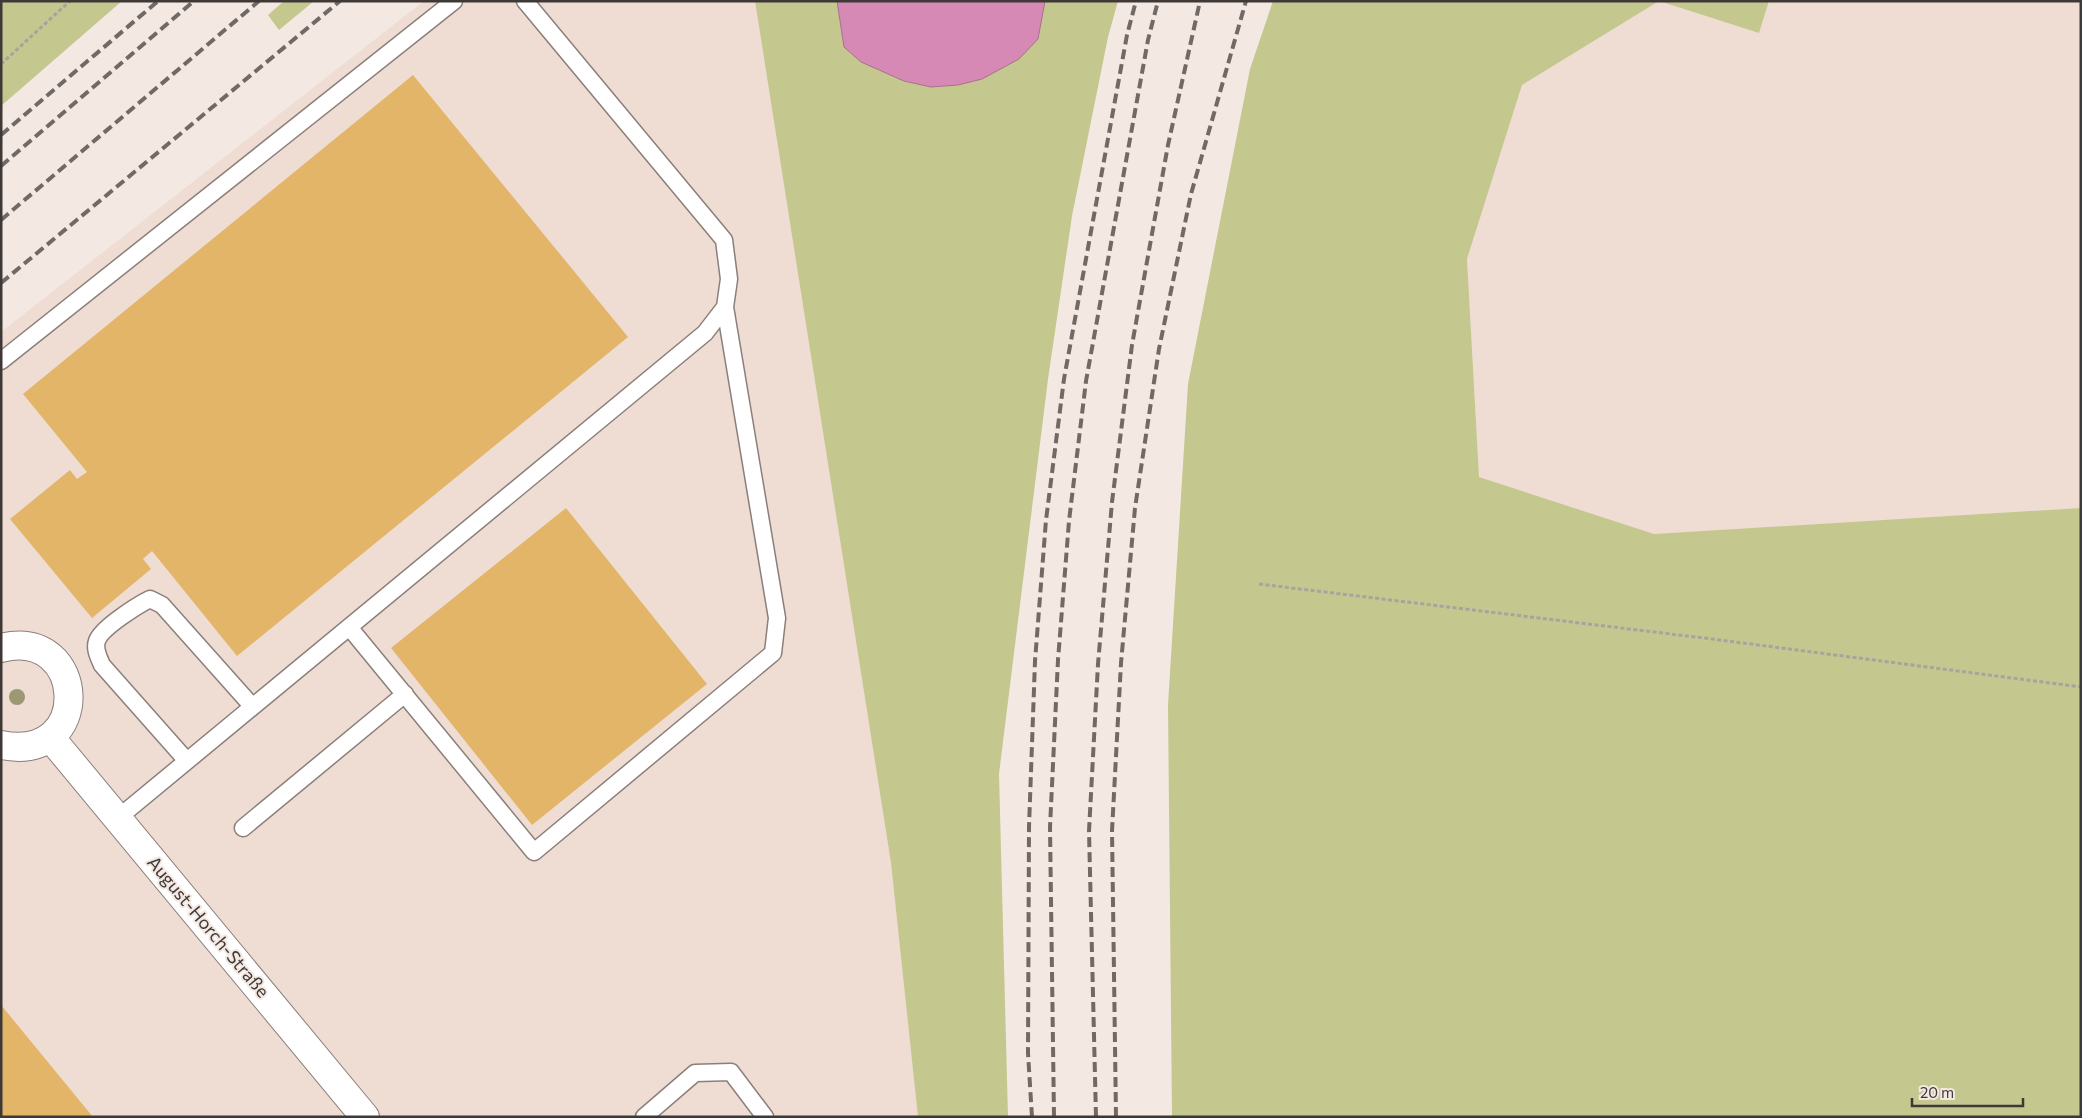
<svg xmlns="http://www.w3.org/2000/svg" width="2082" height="1118" viewBox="0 0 2082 1118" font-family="Commissioner,sans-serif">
	<rect width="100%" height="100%" fill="#f4e8e2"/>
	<path fill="#efdcd2" d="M 424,1 L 755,1 L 891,863 L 918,1117 L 1,1117 L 1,332 Z
		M 1659,1 L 1759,33 L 1769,1 L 2081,1 L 2081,508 L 1654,534 L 1479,477 L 1467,259 L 1522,85 Z"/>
	<path fill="#c4c78e" d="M 1,1 L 122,1 L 1,106 Z
		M 284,1 L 314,1 L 279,30 L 268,15 Z
		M 755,1 L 1118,1 L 1108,37 L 1072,216 L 1048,379 L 999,774 L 1008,1117 L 918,1117 L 891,863 Z
		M 1273,1 L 1769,1 L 1759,33 L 1659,1 L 1522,85 L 1467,259 L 1479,477 L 1654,534 L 2081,508 L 2081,1117 L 1172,1117 L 1168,705 L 1188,384 L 1250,69 Z"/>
	<path fill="#d689b4" stroke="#a8718e" d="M 837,1 L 1045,1 L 1038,39 L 1019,59 L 982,79 L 958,85 L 931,87 L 904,81 L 861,62 L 844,47 Z"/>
	<path fill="#e2b569" d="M 413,75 L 628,337 L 237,656 L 152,551 L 143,559 L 151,569 L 92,618 L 10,519 L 70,470 L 77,479 L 87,472 L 23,394 Z
		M 566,508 L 707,684 L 532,825 L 391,648 Z
		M 1,1005 L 93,1117 L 1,1117 Z"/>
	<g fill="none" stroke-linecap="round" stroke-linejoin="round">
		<defs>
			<path id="lane" d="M 1,361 L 454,1
				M 349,627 L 534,852 L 773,653 L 777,618 L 725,307
				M 187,761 L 102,665 C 99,658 94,649 97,641 C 101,628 138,605 150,599 L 162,605 L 252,706
				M 118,818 L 705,333 L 725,307 L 729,279 L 724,240 L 525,1
				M 243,828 L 405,694
				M 644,1117 L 695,1073 L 731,1072 L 765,1117"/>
			<path id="street" d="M 1,648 C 87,626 95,764 1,745
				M 50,737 L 365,1117"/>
		</defs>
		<use href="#lane" stroke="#8a7f7a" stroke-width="19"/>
		<use href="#street" stroke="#8a7f7a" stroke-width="30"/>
		<path stroke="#aba29e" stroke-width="3" stroke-dasharray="4 2.5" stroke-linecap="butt" d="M 1,64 L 70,1
			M 1259,584 L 1720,640 L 2081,687"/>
		<use href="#lane" stroke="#fff" stroke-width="16"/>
		<use href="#street" stroke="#fff" stroke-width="28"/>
		<path stroke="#706966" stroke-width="4" stroke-dasharray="10 5" stroke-linecap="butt" d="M 1,135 L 158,1
			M 1,166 L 194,1
			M 1,220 L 259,1
			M 1,283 L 340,1
			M 1032,1117 L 1028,1053 L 1029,827 L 1035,661 L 1046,520 L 1064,379 L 1127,35 L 1136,1
			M 1054,1117 L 1050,827 L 1058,660 L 1069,521 L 1086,381 L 1148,40 L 1158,1
			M 1096,1117 L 1089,831 L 1098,664 L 1112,502 L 1132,345 L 1168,145 L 1200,1
			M 1116,1117 L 1112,831 L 1121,663 L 1135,508 L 1159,349 L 1191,194 L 1246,1"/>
	</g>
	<circle fill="#9c9873" cx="17" cy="697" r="8"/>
	<g text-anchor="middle" stroke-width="4" stroke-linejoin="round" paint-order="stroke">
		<g font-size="18" fill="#3e3937" stroke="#f4e8e2">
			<text transform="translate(208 927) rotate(50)" y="6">August-Horch-Straße</text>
		</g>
	</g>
	<rect width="2082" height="1118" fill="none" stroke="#3e3937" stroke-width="5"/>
	<path d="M1912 1098v8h111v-8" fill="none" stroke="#3e3937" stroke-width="2.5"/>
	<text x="1920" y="1098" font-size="15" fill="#3e3937" stroke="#f4e8e2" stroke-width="4" paint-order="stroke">20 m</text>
</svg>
